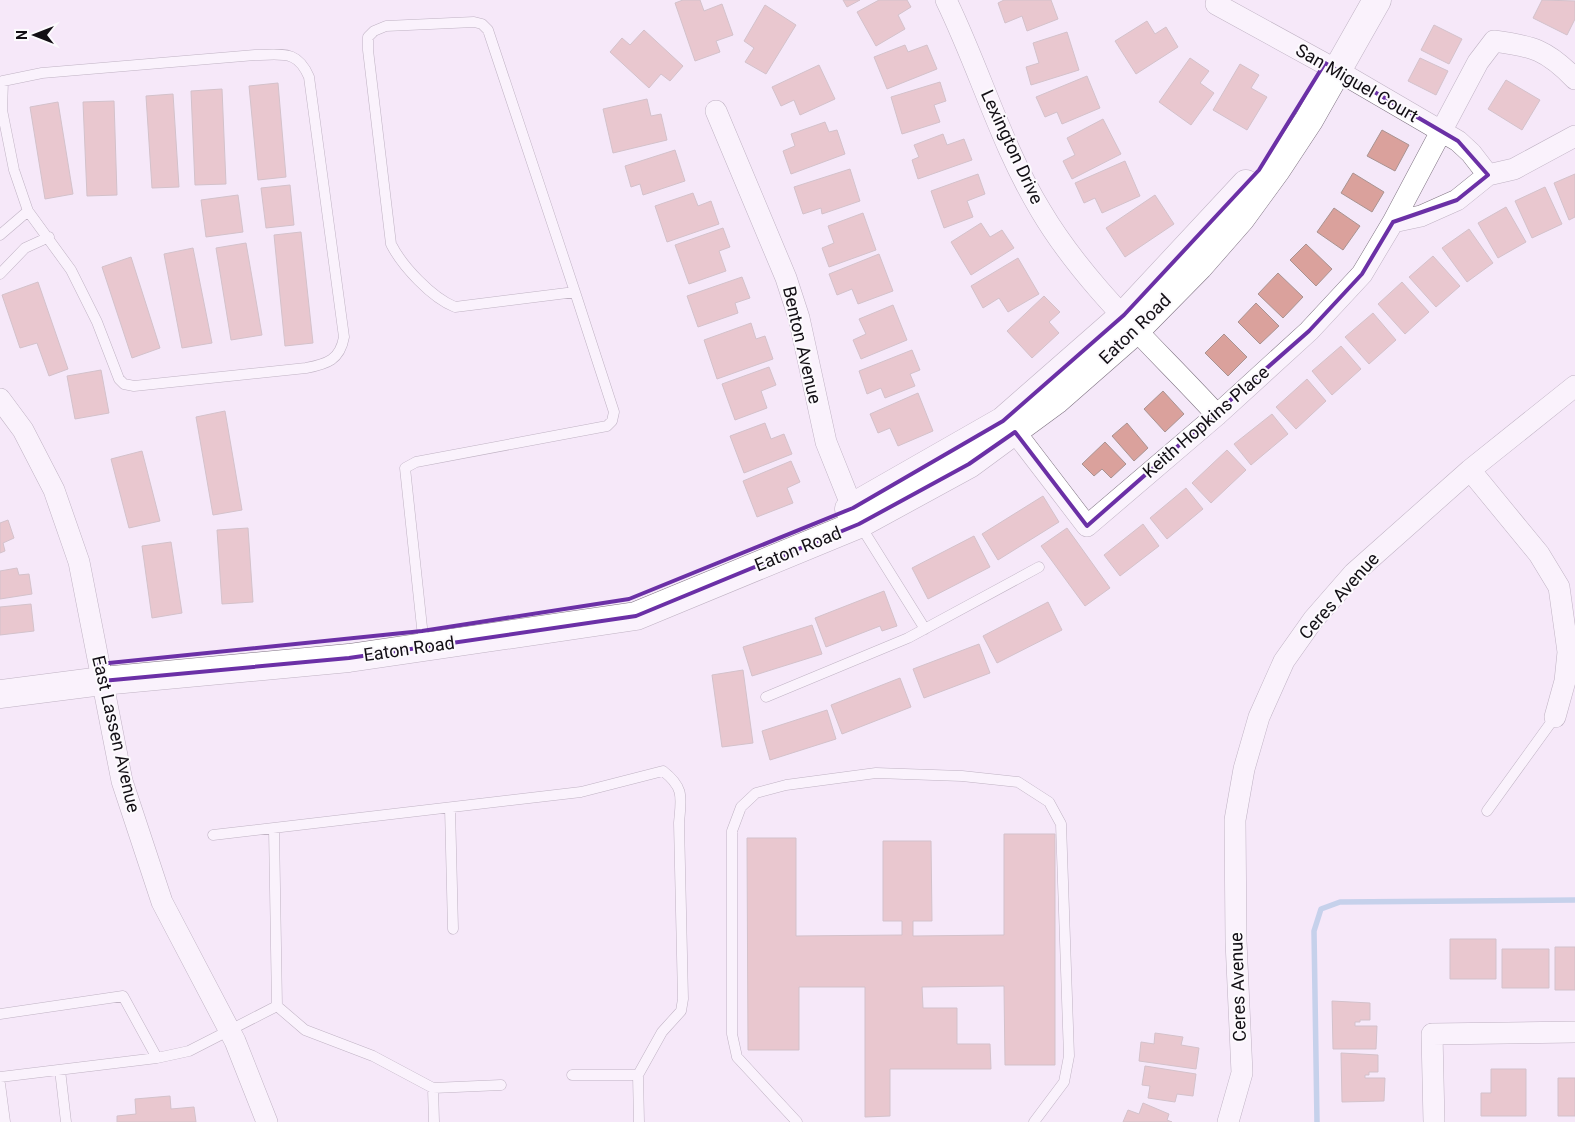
<svg xmlns="http://www.w3.org/2000/svg" width="1575" height="1122" viewBox="0 0 1575 1122" font-family="Roboto,sans-serif">
	<rect width="100%" height="100%" fill="#f5e8f9"/>
	<g fill="none" stroke-linecap="round" stroke-linejoin="round">
		<path stroke="#8db5da" stroke-width="5.5" d="M 1317,1122 L 1314,931 L 1321,909 L 1340,902 L 1575,900"/>
	</g>
	<path fill="#daa19c" stroke="#a99391" d="M 683,0 L 700,0 L 704,11 L 722,4 L 733,35 L 716,41 L 720,52 L 695,61 L 675,3 Z
		M 843,0 L 860,0 L 847,7 Z
		M 879,0 L 907,0 L 911,7 L 898,15 L 905,29 L 876,46 L 857,12 Z
		M 1004,0 L 1051,0 L 1058,19 L 1027,31 L 1022,16 L 1005,23 L 998,3 Z
		M 1542,0 L 1575,1 L 1575,19 L 1567,35 L 1533,18 Z
		M 765,5 L 796,25 L 766,74 L 745,62 L 754,48 L 744,41 Z
		M 1147,21 L 1155,34 L 1166,27 L 1178,47 L 1136,74 L 1115,41 Z
		M 1434,25 L 1462,39 L 1449,64 L 1421,50 Z
		M 644,30 L 683,66 L 670,81 L 661,74 L 649,88 L 610,52 L 622,38 L 630,45 Z
		M 1067,32 L 1079,70 L 1031,85 L 1026,67 L 1039,63 L 1033,43 Z
		M 905,45 L 908,52 L 927,45 L 937,69 L 887,89 L 874,57 Z
		M 1190,58 L 1209,71 L 1200,83 L 1214,93 L 1191,125 L 1159,102 Z
		M 1420,58 L 1448,71 L 1436,95 L 1408,81 Z
		M 1240,64 L 1259,75 L 1251,88 L 1267,97 L 1247,130 L 1213,110 Z
		M 819,65 L 835,99 L 800,115 L 794,100 L 781,106 L 772,87 Z
		M 1087,76 L 1100,108 L 1062,124 L 1057,112 L 1045,117 L 1036,97 Z
		M 1506,80 L 1540,100 L 1522,130 L 1488,109 Z
		M 940,82 L 946,101 L 934,105 L 940,122 L 902,134 L 891,97 Z
		M 278,83 L 286,177 L 258,180 L 249,86 Z
		M 222,89 L 226,184 L 195,185 L 191,91 Z
		M 173,94 L 179,187 L 152,188 L 146,96 Z
		M 647,99 L 651,116 L 661,114 L 667,140 L 613,153 L 603,109 Z
		M 114,101 L 117,195 L 87,196 L 83,102 Z
		M 58,102 L 73,194 L 45,199 L 30,107 Z
		M 1103,119 L 1121,154 L 1072,179 L 1063,161 L 1075,155 L 1067,138 Z
		M 825,122 L 829,132 L 837,130 L 845,154 L 791,174 L 783,151 L 795,146 L 791,134 Z
		M 1382,130 L 1409,145 L 1395,171 L 1367,156 Z
		M 943,134 L 947,145 L 964,139 L 972,160 L 918,179 L 912,160 L 919,157 L 914,145 Z
		M 675,150 L 685,181 L 643,195 L 640,184 L 631,187 L 625,166 Z
		M 1125,161 L 1140,196 L 1102,213 L 1095,198 L 1084,203 L 1075,183 Z
		M 850,169 L 860,201 L 822,214 L 821,208 L 803,214 L 794,187 Z
		M 1353,173 L 1384,192 L 1372,212 L 1341,193 Z
		M 978,174 L 985,194 L 967,201 L 973,217 L 944,228 L 931,191 Z
		M 1575,174 L 1575,217 L 1569,220 L 1554,183 Z
		M 290,185 L 294,225 L 266,228 L 261,188 Z
		M 1545,187 L 1562,224 L 1532,238 L 1515,201 Z
		M 693,193 L 698,206 L 711,201 L 719,224 L 667,242 L 655,206 Z
		M 238,195 L 243,232 L 206,237 L 201,200 Z
		M 1155,195 L 1174,224 L 1125,257 L 1106,228 Z
		M 1506,207 L 1526,242 L 1498,258 L 1478,223 Z
		M 1334,208 L 1360,226 L 1343,250 L 1317,232 Z
		M 863,213 L 876,250 L 829,267 L 822,248 L 834,243 L 828,226 Z
		M 981,223 L 990,237 L 1002,230 L 1014,248 L 971,275 L 951,242 Z
		M 723,228 L 730,247 L 719,251 L 726,271 L 689,284 L 675,245 Z
		M 1469,229 L 1493,263 L 1467,282 L 1442,248 Z
		M 301,232 L 313,343 L 285,346 L 274,235 Z
		M 246,243 L 262,335 L 231,340 L 216,248 Z
		M 1306,244 L 1332,269 L 1316,286 L 1290,260 Z
		M 193,248 L 212,343 L 182,348 L 164,254 Z
		M 879,254 L 893,291 L 858,304 L 852,289 L 837,295 L 829,274 Z
		M 1433,256 L 1460,286 L 1436,307 L 1409,277 Z
		M 131,257 L 160,348 L 132,358 L 102,267 Z
		M 1018,258 L 1039,294 L 1008,312 L 999,298 L 983,308 L 971,286 Z
		M 1278,273 L 1303,297 L 1283,318 L 1258,294 Z
		M 742,277 L 750,298 L 735,303 L 738,313 L 698,327 L 687,296 Z
		M 38,282 L 68,369 L 49,376 L 37,343 L 20,348 L 2,295 Z
		M 1402,282 L 1429,312 L 1405,334 L 1378,304 Z
		M 1044,296 L 1060,312 L 1049,322 L 1059,333 L 1032,358 L 1007,331 Z
		M 1256,303 L 1279,326 L 1260,344 L 1238,322 Z
		M 893,305 L 907,340 L 861,359 L 853,340 L 866,334 L 859,319 Z
		M 1373,313 L 1396,340 L 1369,364 L 1345,337 Z
		M 751,323 L 756,339 L 765,336 L 773,359 L 717,379 L 704,340 Z
		M 1224,334 L 1247,357 L 1228,376 L 1205,353 Z
		M 1341,346 L 1361,369 L 1332,395 L 1312,371 Z
		M 912,350 L 920,370 L 910,374 L 915,386 L 885,398 L 881,388 L 867,394 L 859,371 Z
		M 769,367 L 776,385 L 761,391 L 767,408 L 735,420 L 722,384 Z
		M 101,370 L 109,413 L 75,419 L 67,376 Z
		M 1307,379 L 1326,401 L 1296,429 L 1276,407 Z
		M 1163,391 L 1184,414 L 1165,432 L 1144,409 Z
		M 918,393 L 933,431 L 898,446 L 890,428 L 878,433 L 870,414 Z
		M 225,411 L 242,510 L 213,515 L 196,417 Z
		M 1272,414 L 1288,434 L 1251,465 L 1234,444 Z
		M 765,423 L 771,439 L 784,434 L 792,454 L 744,473 L 730,436 Z
		M 1127,423 L 1148,448 L 1134,461 L 1112,436 Z
		M 1105,442 L 1126,464 L 1111,478 L 1102,469 L 1094,476 L 1082,464 Z
		M 1227,450 L 1246,470 L 1211,503 L 1192,483 Z
		M 142,451 L 160,521 L 129,528 L 111,459 Z
		M 791,461 L 800,482 L 787,488 L 793,503 L 757,517 L 743,481 Z
		M 1186,488 L 1203,509 L 1167,539 L 1150,518 Z
		M 1043,496 L 1059,522 L 998,560 L 982,534 Z
		M 8,520 L 14,538 L 3,543 L 5,551 L 0,553 L 0,523 Z
		M 1143,524 L 1159,546 L 1120,576 L 1104,555 Z
		M 248,528 L 253,602 L 222,604 L 217,530 Z
		M 1067,528 L 1110,588 L 1085,606 L 1041,546 Z
		M 974,536 L 990,567 L 928,599 L 912,568 Z
		M 171,542 L 182,613 L 152,618 L 142,546 Z
		M 17,568 L 19,575 L 29,574 L 32,594 L 0,599 L 0,571 Z
		M 884,591 L 897,626 L 882,631 L 880,626 L 826,647 L 815,618 Z
		M 1048,602 L 1062,630 L 997,663 L 983,636 Z
		M 31,604 L 34,631 L 0,635 L 0,607 Z
		M 812,625 L 822,654 L 752,676 L 743,647 Z
		M 979,644 L 990,673 L 924,698 L 913,669 Z
		M 743,670 L 753,743 L 722,747 L 712,675 Z
		M 900,678 L 911,707 L 842,734 L 831,705 Z
		M 827,710 L 836,739 L 770,760 L 762,731 Z
		M 1004,834 L 1055,834 L 1055,1065 L 1005,1065 L 1004,986 L 922,987 L 923,1008 L 957,1008 L 957,1044 L 990,1044 L 991,1069 L 890,1069 L 890,1116 L 865,1117 L 865,987 L 799,987 L 799,1050 L 748,1050 L 747,838 L 796,838 L 796,936 L 902,935 L 902,921 L 883,921 L 883,841 L 931,841 L 932,921 L 913,921 L 913,936 L 1004,935 Z
		M 1450,939 L 1496,939 L 1496,979 L 1450,979 Z
		M 1555,947 L 1575,947 L 1575,990 L 1555,990 Z
		M 1502,949 L 1549,949 L 1549,988 L 1502,988 Z
		M 1332,1001 L 1370,1003 L 1370,1020 L 1360,1020 L 1360,1022 L 1355,1022 L 1355,1026 L 1377,1026 L 1376,1049 L 1333,1049 Z
		M 1155,1033 L 1183,1037 L 1181,1045 L 1199,1048 L 1196,1069 L 1139,1061 L 1141,1042 L 1154,1044 Z
		M 1341,1053 L 1378,1055 L 1378,1072 L 1369,1072 L 1369,1075 L 1365,1075 L 1365,1078 L 1385,1078 L 1384,1101 L 1342,1102 Z
		M 1145,1066 L 1196,1074 L 1193,1096 L 1177,1094 L 1175,1102 L 1148,1098 L 1150,1086 L 1142,1085 Z
		M 1491,1069 L 1526,1069 L 1526,1116 L 1481,1116 L 1481,1093 L 1491,1093 Z
		M 1558,1078 L 1575,1078 L 1575,1116 L 1558,1116 Z
		M 170,1096 L 171,1109 L 194,1107 L 196,1122 L 117,1122 L 117,1116 L 136,1114 L 135,1099 Z
		M 1143,1103 L 1169,1114 L 1167,1120 L 1172,1122 L 1123,1122 L 1128,1110 L 1139,1114 Z"/>
	<g fill="none" stroke-linecap="round" stroke-linejoin="round">
		<defs>
			<path id="lane" d="M 255,55 C 282,55 297,49 309,77 L 344,337 C 340,360 327,364 306,368 L 134,386 L 124,384 L 119,379 L 97,322 L 71,270 L 28,211 L 14,170 L 2,110 L 3,81 L 42,73 Z
				M 0,235 L 28,211
				M 0,274 L 25,248 L 49,237
				M 860,525 L 925,629
				M 424,646 L 405,468 L 416,462 L 607,426 L 612,421 L 614,412 L 575,292 L 455,307 C 432,298 402,266 391,244 L 368,50 L 368,37 L 374,31 L 386,26 L 474,22 L 482,24 L 488,30 L 575,292
				M 766,697 L 908,638 L 1039,567
				M 450,808 L 453,929
				M 1487,811 L 1555,717
				M 213,835 L 581,792 L 663,771 C 685,788 681,798 679,823 L 683,999 L 681,1011 L 662,1032 L 638,1075 L 639,1122
				M 277,1006 L 305,1030 L 373,1056 L 433,1088 L 501,1085
				M 0,1014 L 123,996 L 157,1058
				M 60,1070 L 66,1122
				M 572,1075 L 638,1075
				M 0,1077 L 157,1058 L 189,1051 L 277,1006 L 274,829
				M 0,1084 L 5,1122
				M 433,1088 L 434,1122
				M 797,1122 L 737,1057 L 732,1034 L 732,831 L 741,807 L 756,793 L 786,785 L 876,773 L 962,776 L 1018,782 L 1049,802 L 1061,824 L 1069,1056 L 1064,1082 L 1034,1122"/>
			<path id="street" d="M 946,0 C 980,70 1001,145 1041,211 C 1086,287 1158,350 1217,415
				M 1216,4 L 1338,71 L 1458,141 L 1471,153 L 1488,175
				M 1575,79 C 1547,50 1533,46 1494,41 L 1478,62 L 1393,222 L 1421,216 L 1457,200 L 1488,175 L 1514,169 L 1575,136
				M 716,111 L 786,278 L 799,318 L 826,442 L 858,522
				M 0,399 L 23,430 L 54,490 L 79,562 L 122,781 L 162,902 L 235,1041 L 267,1122
				M 1015,432 L 1087,526 L 1217,415 L 1309,331 L 1362,274 L 1393,222
				M 1470,470 L 1539,554 L 1559,587 L 1568,652 L 1565,681 L 1555,717
				M 1228,1122 L 1242,1073 L 1236,941 L 1235,820 L 1244,769 L 1259,717 L 1284,661 L 1313,620 L 1354,573 L 1470,470 L 1575,386
				M 1434,1122 L 1432,1034 L 1575,1032"/>
			<path id="secondary" d="M 849,509 L 1003,421 L 1124,315 L 1246,184
				M 0,694 L 102,681 L 349,658 L 636,616 L 859,524 L 969,464 L 1056,400 L 1137,329 L 1199,266 L 1241,218 L 1276,170 L 1309,120 L 1377,0"/>
		</defs>
		<use href="#lane" stroke="#7f7382" stroke-width="11"/>
		<use href="#street" stroke="#7f7382" stroke-width="22"/>
		<use href="#secondary" stroke="#7f7382" stroke-width="29"/>
		<use href="#lane" stroke="#fff" stroke-width="10"/>
		<use href="#street" stroke="#fff" stroke-width="21"/>
		<use href="#secondary" stroke="#fff" stroke-width="28"/>
	</g>
	<path d="M0 0H1575V1122H0ZM 1325,63 L 1458,141 L 1488,175 L 1457,200 L 1393,222 L 1362,274 L 1309,331 L 1087,526 L 1015,432 L 969,464 L 859,524 L 636,616 L 349,658 L 102,681 L 99,664 L 422,631 L 629,599 L 853,508 L 1003,421 L 1124,315 L 1259,170 Z" fill="#f5e8f9" fill-opacity=".55" fill-rule="evenodd"/>
	<path fill="none" stroke="#6b30a6" stroke-width="4" stroke-linejoin="round" d="M 1325,63 L 1458,141 L 1488,175 L 1457,200 L 1393,222 L 1362,274 L 1309,331 L 1087,526 L 1015,432 L 969,464 L 859,524 L 636,616 L 349,658 L 102,681 L 99,664 L 422,631 L 629,599 L 853,508 L 1003,421 L 1124,315 L 1259,170 Z"/>
	<g text-anchor="middle" stroke-width="4" stroke-linejoin="round" paint-order="stroke">
		<g font-size="18" fill="#130f15" stroke="#fcfafd">
			<text transform="translate(1357 83) rotate(30)" y="6">San Miguel Court</text>
			<text transform="translate(1012 147) rotate(65)" y="6">Lexington Drive</text>
			<text transform="translate(1135 329) rotate(-44)" y="6">Eaton Road</text>
			<text transform="translate(802 345) rotate(77)" y="6">Benton Avenue</text>
			<text transform="translate(1206 422) rotate(-41)" y="6">Keith Hopkins Place</text>
			<text transform="translate(798 549) rotate(-22)" y="6">Eaton Road</text>
			<text transform="translate(1339 596) rotate(-48)" y="6">Ceres Avenue</text>
			<text transform="translate(409 649) rotate(-8)" y="6">Eaton Road</text>
			<text transform="translate(116 734) rotate(77)" y="6">East Lassen Avenue</text>
			<text transform="translate(1238 987) rotate(-92)" y="6">Ceres Avenue</text>
		</g>
	</g>
	<g transform="translate(35 35) rotate(270)" stroke="#fcfafd" stroke-width="4" paint-order="stroke">
	<path d="M0-4L9 19L0 12L-9 19Z" fill="#130f15"/>
	<text y="-8" font-size="14" font-weight="bold" text-anchor="middle" fill="#130f15">N</text>
	</g>
</svg>
